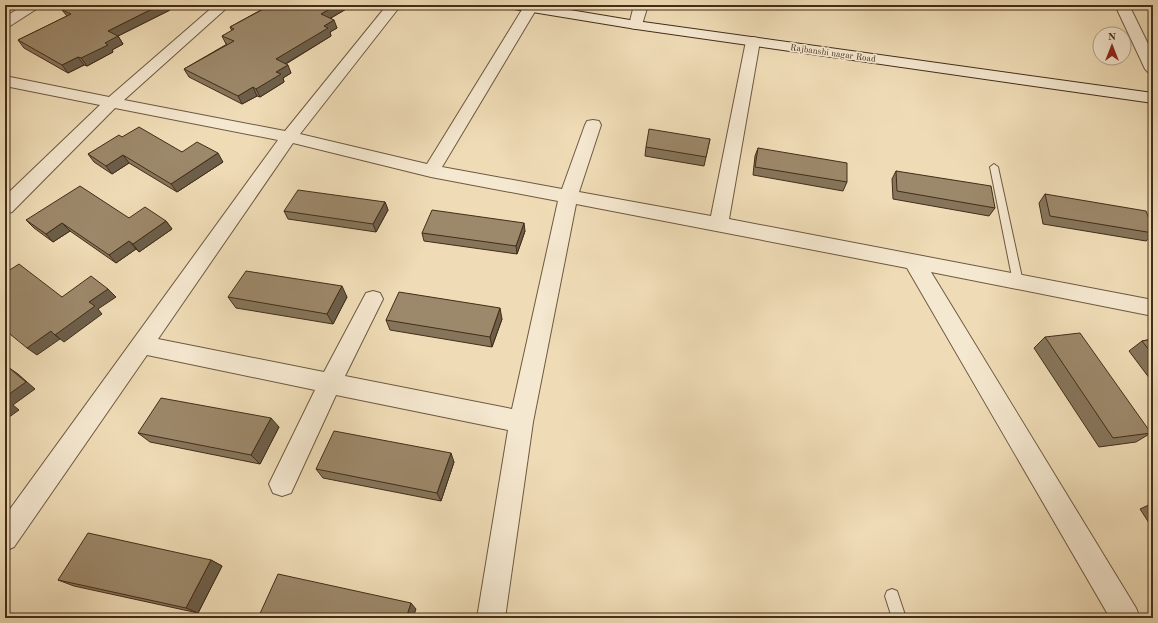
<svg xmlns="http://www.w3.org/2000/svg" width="1158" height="623" viewBox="0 0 1158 623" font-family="'Old Standard TT',serif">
	<rect width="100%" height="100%" fill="#efdcb6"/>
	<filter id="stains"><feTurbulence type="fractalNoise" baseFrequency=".005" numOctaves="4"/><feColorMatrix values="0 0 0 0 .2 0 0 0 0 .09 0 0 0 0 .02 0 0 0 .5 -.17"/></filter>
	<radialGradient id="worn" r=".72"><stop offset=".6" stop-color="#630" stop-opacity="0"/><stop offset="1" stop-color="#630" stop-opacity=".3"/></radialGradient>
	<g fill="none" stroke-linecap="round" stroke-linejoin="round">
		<defs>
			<path id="lane" d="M 994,164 L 998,167 L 1023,282 L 1021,285 L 1015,285 L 1013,282 L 990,167 Z
				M 892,589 L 897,591 L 906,618 L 892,618 L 885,596 L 887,591 Z"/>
			<path id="street" d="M 24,5 L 40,5 L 38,8 L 10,26 L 5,27 L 5,17 Z
				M 215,5 L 230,5 L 124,100 L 285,131 L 387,5 L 401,5 L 300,134 L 427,164 L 523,8 L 525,5 L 535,5 L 537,8 L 442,167 L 562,189 L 585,125 L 587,121 L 593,120 L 599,121 L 601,125 L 579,192 L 711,216 L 746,41 L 748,38 L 753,37 L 758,38 L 760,41 L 729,219 L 1153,300 L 1153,316 L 931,272 L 1136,608 L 1140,618 L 1110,618 L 907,268 L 576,204 L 533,422 L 505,618 L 477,618 L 508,430 L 336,395 L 291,493 L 282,496 L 273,493 L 269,484 L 315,390 L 147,355 L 14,547 L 5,551 L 5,516 L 278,140 L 115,108 L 12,212 L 5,214 L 5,196 L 100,105 L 5,86 L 5,76 L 109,97 ZM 293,143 L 431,177 L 558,201 L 512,409 L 345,376 L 383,299 L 380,293 L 373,291 L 366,293 L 324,372 L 158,339 Z
				M 634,5 L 648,5 L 641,28 L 636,29 L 631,28 L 629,25 Z
				M 1115,5 L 1129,5 L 1153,54 L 1153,74 L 1148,72 L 1145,69 Z"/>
			<path id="secondary" d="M 507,5 L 540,5 L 636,21 L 1153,93 L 1153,103 L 636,29 L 514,9 L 509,8 Z"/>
		</defs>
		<use href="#lane" stroke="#6e5940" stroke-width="2"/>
		<use href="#street" stroke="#6e5940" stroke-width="2"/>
		<use href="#secondary" stroke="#432d18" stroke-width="2"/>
		<use href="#lane" fill="#f5e8d0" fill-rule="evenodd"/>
		<use href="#street" fill="#f5e8d0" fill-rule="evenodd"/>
		<use href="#secondary" fill="#f5e8d0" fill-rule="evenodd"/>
	</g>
	<path fill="#86755b" stroke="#432d18" d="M 269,5 L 353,5 L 331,18 L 337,28 L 330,32 L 331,36 L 286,64 L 291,73 L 283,78 L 284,82 L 260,97 L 257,96 L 242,104 L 189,77 L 184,69 L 227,44 L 226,44 L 222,36 L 232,31 L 230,27 L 270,5 Z
		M 168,8 L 170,10 L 118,36 L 123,44 L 112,50 L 113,52 L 87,66 L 84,65 L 68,73 L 24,48 L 18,40 L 67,16 L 62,10 Z
		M 122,137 L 182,152 L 223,162 L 177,192 L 129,163 L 112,174 L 94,162 L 88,154 Z
		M 710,139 L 704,166 L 645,156 L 646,147 Z
		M 758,148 L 847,182 L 843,191 L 753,175 L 755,156 Z
		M 896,171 L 995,208 L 989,216 L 893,199 L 892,179 Z
		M 1045,194 L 1153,229 L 1153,235 L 1146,241 L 1043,224 L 1039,203 Z
		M 385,202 L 388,210 L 376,232 L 288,219 L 284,211 Z
		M 129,218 L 166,221 L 172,229 L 139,252 L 136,249 L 116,263 L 70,231 L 53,242 L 34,228 L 26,220 Z
		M 525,231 L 517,254 L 424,241 L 422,233 Z
		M 228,297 L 347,297 L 333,324 L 236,308 Z
		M 502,319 L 492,347 L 390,330 L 386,320 Z
		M 1045,337 L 1151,433 L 1136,442 L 1099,447 L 1034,348 Z
		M 1153,339 L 1153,383 L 1129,351 L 1142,341 Z
		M 279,427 L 260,464 L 150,442 L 138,433 Z
		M 454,462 L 441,501 L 323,478 L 316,469 Z
		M 1153,503 L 1153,529 L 1140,509 Z
		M 211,560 L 222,566 L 198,613 L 74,586 L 58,580 Z"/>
	<path fill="#6d5f4a" stroke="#432d18" d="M 160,5 L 173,5 L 168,8 L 170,10 L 118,36 L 123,44 L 112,50 L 113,52 L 87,66 L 81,58 L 105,43 L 108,31 Z
		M 337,5 L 353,5 L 324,22 L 321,14 Z
		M 334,20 L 337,28 L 330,32 L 331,36 L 280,67 L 276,59 L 324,26 Z
		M 78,57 L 84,65 L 68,73 L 62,65 Z
		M 288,65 L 291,73 L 283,78 L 284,82 L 260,97 L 256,89 L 276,72 Z
		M 253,87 L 257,96 L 242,104 L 238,96 Z
		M 218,153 L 223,162 L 177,192 L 171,184 Z
		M 123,155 L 129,163 L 112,174 L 106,166 Z
		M 385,202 L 388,210 L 376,232 L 373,224 Z
		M 166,221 L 172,229 L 139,252 L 133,244 Z
		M 62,223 L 70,231 L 53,242 L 46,234 Z
		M 524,223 L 525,231 L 517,254 L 516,246 Z
		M 129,241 L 136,249 L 116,263 L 109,255 Z
		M 342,286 L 347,297 L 333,324 L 327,314 Z
		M 108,289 L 116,297 L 98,309 L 102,314 L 64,342 L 55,335 L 89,302 Z
		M 500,308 L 502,319 L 492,347 L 490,337 Z
		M 51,331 L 60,339 L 37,355 L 27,348 Z
		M 8,367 L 18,374 L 35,389 L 13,405 L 19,410 L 5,420 L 5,397 Z
		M 271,418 L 279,427 L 260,464 L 251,455 Z
		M 451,453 L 454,462 L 441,501 L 437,493 Z
		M 211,560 L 222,566 L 198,613 L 186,608 Z
		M 411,603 L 416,609 L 413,618 L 406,618 Z"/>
	<path fill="#9c886a" stroke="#432d18" d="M 73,5 L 160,5 L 108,31 L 118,36 L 105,43 L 108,45 L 81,58 L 78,57 L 62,65 L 18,40 L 71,14 L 62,10 Z
		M 271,5 L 337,5 L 321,14 L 334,20 L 324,26 L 328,28 L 276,59 L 288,65 L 276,72 L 281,74 L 256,89 L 253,87 L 238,96 L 184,69 L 234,41 L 222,36 L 234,29 L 230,27 Z
		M 139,127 L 182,152 L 197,142 L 218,153 L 171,184 L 123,155 L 106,166 L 88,154 L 119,135 L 122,137 Z
		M 649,129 L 710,139 L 706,157 L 646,147 Z
		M 758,148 L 847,163 L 847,182 L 755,167 Z
		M 896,171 L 991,186 L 995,208 L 897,191 Z
		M 80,186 L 129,218 L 145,207 L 166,221 L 133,244 L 129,241 L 109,255 L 62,223 L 46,234 L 26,220 Z
		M 298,190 L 385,202 L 373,224 L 284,211 Z
		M 1045,194 L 1146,211 L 1153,229 L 1153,233 L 1050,216 Z
		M 432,210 L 524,223 L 516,246 L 422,233 Z
		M 19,264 L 62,297 L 91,276 L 108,289 L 89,302 L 95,306 L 55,335 L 51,331 L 27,348 L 5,330 L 5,273 Z
		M 246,271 L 342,286 L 327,314 L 228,297 Z
		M 399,292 L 500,308 L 490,337 L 386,320 Z
		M 1080,333 L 1151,433 L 1113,438 L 1045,337 Z
		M 1153,339 L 1153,355 L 1142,341 Z
		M 8,367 L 26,382 L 5,397 L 5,369 Z
		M 161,398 L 271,418 L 251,455 L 138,433 Z
		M 5,400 L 9,403 L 5,406 Z
		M 334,431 L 451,453 L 437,493 L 316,469 Z
		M 88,533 L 211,560 L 186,608 L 58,580 Z
		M 278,574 L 411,603 L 406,618 L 258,618 Z"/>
	<g text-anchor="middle" stroke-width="3.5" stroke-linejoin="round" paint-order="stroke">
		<g font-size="9" fill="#432d18" stroke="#f5e8d0">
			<text transform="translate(833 53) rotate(8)" y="3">Rajbanshi nagar Road</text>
		</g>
	</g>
	<rect width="1158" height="623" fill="none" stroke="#efdcb6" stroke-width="20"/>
	<rect x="6" y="6" width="1146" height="611" fill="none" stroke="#432d18" stroke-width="2"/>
	<rect x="10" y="10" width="1138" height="603" fill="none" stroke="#432d18"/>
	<g transform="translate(1112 46)"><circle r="19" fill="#f5e8d0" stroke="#ae9d86"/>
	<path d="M0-3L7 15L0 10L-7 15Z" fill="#8f2418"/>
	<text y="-6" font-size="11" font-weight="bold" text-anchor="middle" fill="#432d18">N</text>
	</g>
	<rect width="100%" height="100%" filter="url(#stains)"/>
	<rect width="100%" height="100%" fill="url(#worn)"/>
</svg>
